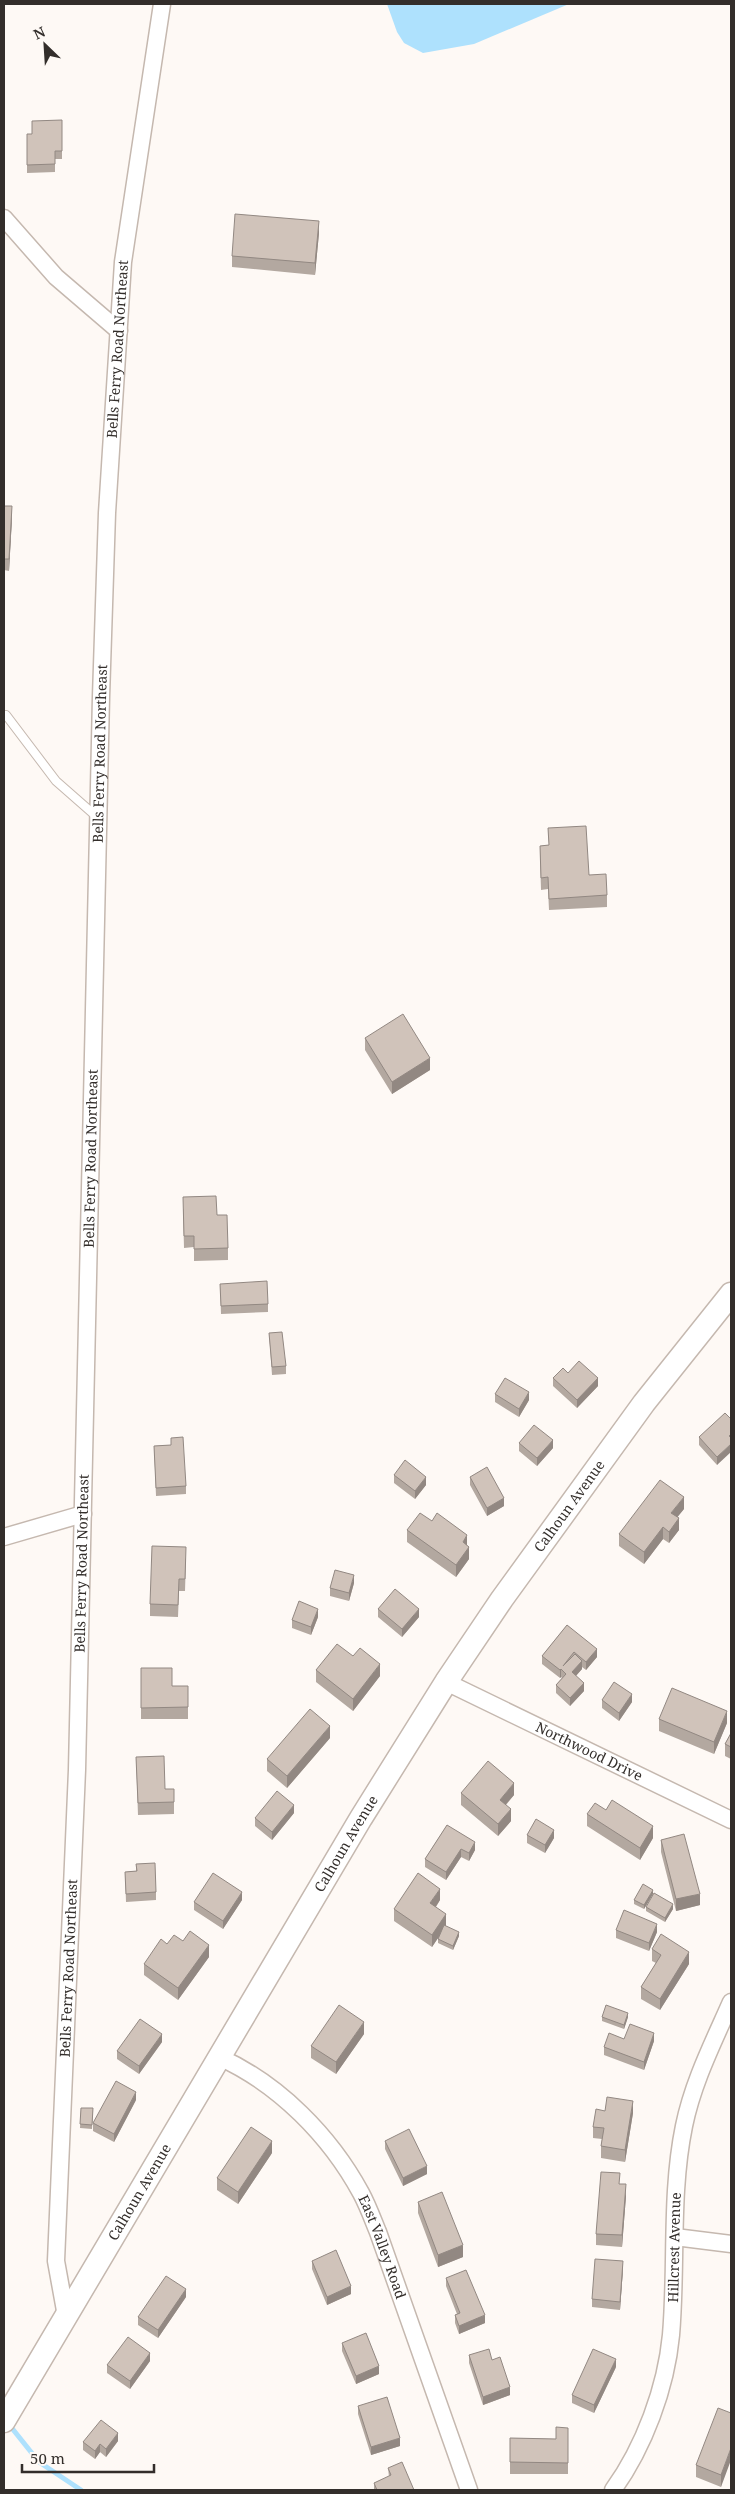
<svg xmlns="http://www.w3.org/2000/svg" width="735" height="2494" viewBox="0 0 735 2494" font-family="'Noto Serif',serif">
	<rect width="100%" height="100%" fill="#fef9f5"/>
	<path fill="#aee1fd" d="M 387,4 L 569,4 L 474,44 L 423,53 L 404,43 L 397,32 Z"/>
	<g fill="none" stroke-linecap="round" stroke-linejoin="round">
		<path stroke="#aee1fd" stroke-width="5" d="M 11,2424 L 11,2427 L 39,2462 L 81,2490"/>
		<defs>
			<path id="lane" d="M 6,715 L 56,781 L 97,817"/>
			<g id="street">
				<path d="M 4,218 L 56,277 L 119,331"/>
				<path d="M 4,1537 L 83,1514"/>
				<path id="s1" d="M 446,1682 L 731,1820"/>
				<path id="s2" d="M 219,2057 C 279,2084 330,2136 361,2193 C 368,2206 373,2220 378,2232 L 469,2490"/>
				<path d="M 675,2237 L 731,2244"/>
				<path id="s3" d="M 66,2316 L 56,2261 L 77,1770 L 101,697 L 107,513 L 123,262 L 162,4"/>
				<path id="s4" d="M 613,2490 C 644,2447 666,2388 671,2335 C 677,2266 670,2194 684,2126 C 693,2082 713,2043 731,2002"/>
			</g>
			<g id="secondary">
				<path id="s5" d="M 4,2421 L 361,1818 L 446,1682 L 502,1599 L 644,1403 L 731,1294"/>
			</g>
		</defs>
		<use href="#lane" stroke="#c5b8af" stroke-width="10"/>
		<use href="#street" stroke="#c5b8af" stroke-width="19"/>
		<use href="#secondary" stroke="#c5b8af" stroke-width="25"/>
		<use href="#lane" stroke="#fff" stroke-width="8"/>
		<use href="#street" stroke="#fff" stroke-width="16"/>
		<use href="#secondary" stroke="#fff" stroke-width="22"/>
	</g>
	<path fill="#b3a8a0" d="M 62,120 L 62,159 L 55,159 L 55,172 L 27,173 L 27,134 L 32,134 Z
		M 319,233 L 315,275 L 232,267 L 232,256 Z
		M 4,506 L 12,518 L 9,571 L 4,570 Z
		M 548,828 L 607,895 L 607,907 L 549,910 L 548,889 L 541,890 L 540,857 L 540,846 L 549,845 Z
		M 365,1038 L 430,1070 L 392,1094 L 365,1050 Z
		M 183,1209 L 228,1248 L 228,1260 L 194,1261 L 194,1247 L 184,1248 Z
		M 220,1284 L 268,1304 L 268,1312 L 221,1314 Z
		M 269,1333 L 286,1366 L 286,1374 L 272,1375 Z
		M 553,1378 L 598,1386 L 577,1408 L 553,1386 Z
		M 495,1394 L 529,1400 L 519,1417 L 495,1402 Z
		M 731,1419 L 717,1465 L 699,1445 L 699,1437 Z
		M 171,1438 L 186,1486 L 186,1494 L 156,1496 L 154,1446 L 171,1445 Z
		M 519,1443 L 553,1448 L 537,1466 L 519,1451 Z
		M 394,1475 L 426,1485 L 415,1499 L 394,1483 Z
		M 470,1477 L 504,1506 L 487,1516 L 470,1485 Z
		M 684,1509 L 677,1517 L 679,1530 L 669,1543 L 663,1539 L 644,1564 L 619,1546 L 619,1534 Z
		M 407,1530 L 467,1545 L 469,1559 L 456,1577 L 407,1542 Z
		M 186,1558 L 185,1591 L 179,1591 L 178,1617 L 150,1616 L 150,1604 Z
		M 354,1583 L 349,1601 L 330,1596 L 330,1588 Z
		M 378,1609 L 419,1617 L 402,1637 L 378,1617 Z
		M 318,1617 L 311,1635 L 292,1628 L 292,1620 Z
		M 567,1625 L 597,1657 L 586,1670 L 582,1667 L 582,1669 L 576,1676 L 584,1691 L 570,1706 L 556,1693 L 556,1685 L 562,1678 L 561,1677 L 560,1678 L 542,1664 L 542,1656 Z
		M 141,1668 L 172,1686 L 188,1686 L 188,1719 L 141,1719 Z
		M 316,1670 L 380,1676 L 353,1711 L 316,1682 Z
		M 602,1700 L 632,1702 L 619,1721 L 602,1708 Z
		M 659,1719 L 727,1723 L 714,1754 L 659,1731 Z
		M 731,1733 L 731,1759 L 725,1756 L 725,1744 Z
		M 330,1738 L 287,1788 L 267,1771 L 267,1759 Z
		M 136,1757 L 165,1789 L 174,1789 L 174,1814 L 138,1815 Z
		M 461,1793 L 514,1795 L 506,1805 L 511,1821 L 498,1836 L 461,1805 Z
		M 294,1813 L 272,1840 L 255,1826 L 255,1818 Z
		M 587,1814 L 653,1838 L 640,1860 L 587,1826 Z
		M 447,1825 L 475,1850 L 469,1861 L 461,1857 L 446,1880 L 425,1867 L 425,1859 Z
		M 527,1835 L 554,1838 L 545,1853 L 527,1843 Z
		M 661,1840 L 700,1905 L 676,1911 L 661,1852 Z
		M 136,1864 L 156,1892 L 156,1900 L 126,1902 L 125,1872 L 136,1871 Z
		M 653,1894 L 644,1909 L 634,1904 L 634,1900 Z
		M 242,1900 L 223,1929 L 194,1910 L 194,1902 Z
		M 440,1900 L 436,1907 L 446,1926 L 459,1936 L 453,1950 L 438,1943 L 438,1939 L 440,1935 L 432,1947 L 394,1921 L 394,1909 Z
		M 646,1907 L 673,1909 L 665,1922 L 646,1911 Z
		M 616,1930 L 657,1932 L 649,1951 L 616,1938 Z
		M 183,1941 L 209,1957 L 178,2000 L 144,1975 L 144,1964 L 167,1944 Z
		M 652,1949 L 689,1964 L 660,2010 L 641,1999 L 641,1987 L 656,1963 L 652,1961 Z
		M 602,2017 L 628,2017 L 624,2029 L 602,2021 Z
		M 364,2034 L 336,2074 L 311,2058 L 311,2046 Z
		M 624,2039 L 654,2041 L 644,2070 L 604,2055 L 604,2047 Z
		M 162,2042 L 139,2074 L 117,2059 L 117,2051 Z
		M 136,2100 L 114,2142 L 93,2131 L 93,2123 Z
		M 81,2108 L 93,2108 L 92,2129 L 80,2128 Z
		M 605,2111 L 633,2113 L 625,2162 L 601,2158 L 601,2146 L 602,2139 L 593,2138 L 593,2127 Z
		M 385,2141 L 427,2174 L 403,2186 L 385,2149 Z
		M 272,2153 L 238,2204 L 217,2190 L 217,2178 Z
		M 620,2184 L 626,2196 L 622,2247 L 596,2245 L 596,2234 Z
		M 418,2202 L 463,2257 L 438,2267 L 418,2213 Z
		M 312,2261 L 351,2294 L 327,2305 L 312,2269 Z
		M 623,2269 L 620,2310 L 592,2307 L 592,2299 Z
		M 446,2278 L 485,2323 L 459,2334 L 455,2323 L 455,2315 L 457,2314 L 446,2286 Z
		M 186,2297 L 158,2338 L 138,2325 L 138,2317 Z
		M 342,2343 L 379,2374 L 356,2384 L 342,2351 Z
		M 469,2355 L 492,2360 L 510,2395 L 483,2405 L 469,2363 Z
		M 150,2361 L 130,2389 L 107,2373 L 107,2365 Z
		M 616,2367 L 594,2413 L 572,2403 L 572,2395 Z
		M 358,2406 L 400,2446 L 371,2455 L 358,2414 Z
		M 731,2413 L 721,2487 L 696,2477 L 696,2465 Z
		M 568,2428 L 568,2474 L 510,2474 L 510,2438 L 556,2439 Z
		M 118,2441 L 106,2457 L 100,2452 L 95,2459 L 83,2450 L 83,2442 Z
		M 388,2468 L 414,2490 L 374,2490 L 374,2483 L 389,2477 Z"/>
	<path fill="#928882" d="M 319,221 L 319,233 L 315,275 L 315,263 Z
		M 12,506 L 12,518 L 9,571 L 9,559 Z
		M 430,1058 L 430,1070 L 392,1094 L 392,1082 Z
		M 598,1378 L 598,1386 L 577,1408 L 577,1400 Z
		M 529,1392 L 529,1400 L 519,1417 L 519,1409 Z
		M 553,1440 L 553,1448 L 537,1466 L 537,1458 Z
		M 731,1444 L 731,1452 L 717,1465 L 717,1457 Z
		M 426,1477 L 426,1485 L 415,1499 L 415,1491 Z
		M 684,1497 L 684,1509 L 671,1525 L 671,1513 Z
		M 504,1498 L 504,1506 L 487,1516 L 487,1508 Z
		M 679,1518 L 679,1530 L 669,1543 L 669,1532 Z
		M 663,1527 L 663,1539 L 644,1564 L 644,1552 Z
		M 467,1535 L 467,1547 L 463,1542 Z
		M 469,1547 L 469,1559 L 456,1577 L 456,1565 Z
		M 354,1575 L 354,1583 L 349,1601 L 349,1593 Z
		M 318,1609 L 318,1617 L 311,1635 L 311,1627 Z
		M 419,1609 L 419,1617 L 402,1637 L 402,1629 Z
		M 597,1649 L 597,1657 L 586,1670 L 586,1662 Z
		M 582,1661 L 582,1669 L 572,1680 L 572,1672 Z
		M 380,1664 L 380,1676 L 353,1711 L 353,1699 Z
		M 561,1669 L 561,1677 L 560,1678 L 560,1670 Z
		M 584,1683 L 584,1691 L 570,1706 L 570,1698 Z
		M 632,1694 L 632,1702 L 619,1721 L 619,1713 Z
		M 727,1711 L 727,1723 L 714,1754 L 714,1742 Z
		M 330,1726 L 330,1738 L 287,1788 L 287,1776 Z
		M 514,1783 L 514,1795 L 500,1811 L 500,1800 Z
		M 294,1805 L 294,1813 L 272,1840 L 272,1832 Z
		M 511,1809 L 511,1821 L 498,1836 L 498,1824 Z
		M 653,1826 L 653,1838 L 640,1860 L 640,1848 Z
		M 554,1830 L 554,1838 L 545,1853 L 545,1845 Z
		M 475,1842 L 475,1850 L 469,1861 L 469,1853 Z
		M 461,1849 L 461,1857 L 446,1880 L 446,1872 Z
		M 440,1889 L 440,1900 L 430,1915 L 430,1903 Z
		M 653,1890 L 653,1894 L 644,1909 L 644,1905 Z
		M 242,1892 L 242,1900 L 223,1929 L 223,1921 Z
		M 700,1894 L 700,1905 L 676,1911 L 676,1899 Z
		M 673,1904 L 673,1909 L 665,1922 L 665,1918 Z
		M 446,1914 L 446,1926 L 432,1947 L 432,1935 Z
		M 657,1924 L 657,1932 L 649,1951 L 649,1943 Z
		M 459,1932 L 459,1936 L 453,1950 L 453,1946 Z
		M 209,1945 L 209,1957 L 178,2000 L 178,1988 Z
		M 689,1952 L 689,1964 L 660,2010 L 660,1999 Z
		M 628,2013 L 628,2017 L 624,2029 L 624,2025 Z
		M 364,2022 L 364,2034 L 336,2074 L 336,2062 Z
		M 654,2033 L 654,2041 L 644,2070 L 644,2062 Z
		M 162,2034 L 162,2042 L 139,2074 L 139,2066 Z
		M 136,2092 L 136,2100 L 114,2142 L 114,2134 Z
		M 633,2101 L 633,2113 L 625,2162 L 625,2150 Z
		M 272,2141 L 272,2153 L 238,2204 L 238,2192 Z
		M 427,2166 L 427,2174 L 403,2186 L 403,2178 Z
		M 626,2184 L 626,2196 L 622,2247 L 622,2235 Z
		M 463,2245 L 463,2257 L 438,2267 L 438,2255 Z
		M 623,2261 L 623,2269 L 620,2310 L 620,2302 Z
		M 351,2286 L 351,2294 L 327,2305 L 327,2297 Z
		M 186,2289 L 186,2297 L 158,2338 L 158,2330 Z
		M 485,2315 L 485,2323 L 459,2334 L 459,2326 Z
		M 150,2353 L 150,2361 L 130,2389 L 130,2381 Z
		M 616,2359 L 616,2367 L 594,2413 L 594,2405 Z
		M 379,2366 L 379,2374 L 356,2384 L 356,2376 Z
		M 510,2387 L 510,2395 L 483,2405 L 483,2397 Z
		M 118,2433 L 118,2441 L 106,2457 L 106,2449 Z
		M 400,2438 L 400,2446 L 371,2455 L 371,2447 Z
		M 100,2444 L 100,2452 L 95,2459 L 95,2451 Z
		M 731,2448 L 731,2460 L 721,2487 L 721,2475 Z"/>
	<path fill="#d0c3ba" stroke="#928882" d="M 62,120 L 62,151 L 55,151 L 55,164 L 27,165 L 27,134 L 32,134 L 32,121 Z
		M 235,214 L 319,221 L 315,263 L 232,256 Z
		M 4,506 L 12,506 L 9,559 L 4,559 Z
		M 586,826 L 589,875 L 606,874 L 607,895 L 549,899 L 548,877 L 541,878 L 540,846 L 549,845 L 548,828 Z
		M 403,1014 L 430,1058 L 392,1082 L 365,1038 Z
		M 216,1196 L 217,1215 L 227,1215 L 228,1248 L 194,1249 L 194,1236 L 184,1236 L 183,1197 Z
		M 267,1281 L 268,1304 L 221,1306 L 220,1284 Z
		M 282,1332 L 286,1366 L 272,1367 L 269,1333 Z
		M 579,1361 L 598,1378 L 577,1400 L 553,1378 L 563,1368 L 568,1373 Z
		M 505,1378 L 529,1392 L 519,1409 L 495,1394 Z
		M 725,1413 L 731,1419 L 731,1434 L 729,1436 L 731,1438 L 731,1444 L 717,1457 L 699,1437 Z
		M 534,1425 L 553,1440 L 537,1458 L 519,1443 Z
		M 183,1437 L 186,1486 L 156,1488 L 154,1446 L 171,1445 L 171,1438 Z
		M 405,1460 L 426,1477 L 415,1491 L 394,1475 Z
		M 487,1467 L 504,1498 L 487,1508 L 470,1477 Z
		M 660,1480 L 684,1497 L 671,1513 L 679,1518 L 669,1532 L 663,1527 L 644,1552 L 619,1534 Z
		M 420,1513 L 432,1521 L 437,1513 L 467,1535 L 463,1542 L 469,1547 L 456,1565 L 407,1530 Z
		M 152,1546 L 186,1547 L 185,1579 L 179,1579 L 178,1605 L 150,1604 Z
		M 335,1570 L 354,1575 L 349,1593 L 330,1588 Z
		M 395,1589 L 419,1609 L 402,1629 L 378,1609 Z
		M 299,1601 L 318,1609 L 311,1627 L 292,1620 Z
		M 567,1625 L 597,1649 L 586,1662 L 574,1652 L 563,1666 L 575,1654 L 582,1661 L 572,1672 L 584,1683 L 570,1698 L 556,1685 L 566,1674 L 561,1669 L 560,1670 L 542,1656 Z
		M 337,1644 L 353,1656 L 360,1648 L 380,1664 L 353,1699 L 316,1670 Z
		M 141,1668 L 172,1668 L 172,1686 L 188,1686 L 188,1707 L 141,1708 Z
		M 614,1682 L 632,1694 L 619,1713 L 602,1700 Z
		M 672,1688 L 727,1711 L 714,1742 L 659,1719 Z
		M 310,1709 L 330,1726 L 287,1776 L 267,1759 Z
		M 731,1733 L 731,1747 L 725,1744 Z
		M 164,1756 L 165,1789 L 174,1789 L 174,1802 L 138,1803 L 136,1757 Z
		M 488,1761 L 514,1783 L 500,1800 L 511,1809 L 498,1824 L 461,1793 Z
		M 277,1791 L 294,1805 L 272,1832 L 255,1818 Z
		M 612,1800 L 653,1826 L 640,1848 L 587,1814 L 595,1803 L 606,1810 Z
		M 536,1819 L 554,1830 L 545,1845 L 527,1835 Z
		M 447,1825 L 475,1842 L 469,1853 L 461,1849 L 446,1872 L 425,1859 Z
		M 684,1834 L 700,1894 L 676,1899 L 661,1840 Z
		M 155,1863 L 156,1892 L 126,1894 L 125,1872 L 137,1871 L 136,1864 Z
		M 213,1873 L 242,1892 L 223,1921 L 194,1902 Z
		M 418,1873 L 440,1889 L 430,1903 L 446,1914 L 432,1935 L 394,1909 Z
		M 643,1884 L 653,1890 L 644,1905 L 634,1900 Z
		M 654,1893 L 673,1904 L 665,1918 L 646,1907 Z
		M 624,1910 L 657,1924 L 649,1943 L 616,1930 Z
		M 444,1925 L 459,1932 L 453,1946 L 438,1939 Z
		M 190,1931 L 209,1945 L 178,1988 L 144,1964 L 161,1939 L 167,1944 L 174,1935 L 183,1941 Z
		M 661,1934 L 689,1952 L 660,1999 L 641,1987 L 661,1955 L 652,1949 Z
		M 339,2005 L 364,2022 L 336,2062 L 311,2046 Z
		M 606,2005 L 628,2013 L 624,2025 L 602,2017 Z
		M 140,2019 L 162,2034 L 139,2066 L 117,2051 Z
		M 630,2024 L 654,2033 L 644,2062 L 604,2047 L 609,2033 L 624,2039 Z
		M 116,2081 L 136,2092 L 114,2134 L 93,2123 Z
		M 607,2097 L 633,2101 L 625,2150 L 601,2146 L 604,2128 L 593,2127 L 596,2109 L 605,2111 Z
		M 81,2108 L 93,2108 L 92,2125 L 80,2124 Z
		M 251,2127 L 272,2141 L 238,2192 L 217,2178 Z
		M 409,2129 L 427,2166 L 403,2178 L 385,2141 Z
		M 601,2172 L 620,2173 L 619,2184 L 626,2184 L 622,2235 L 596,2234 Z
		M 442,2192 L 463,2245 L 438,2255 L 418,2202 Z
		M 336,2250 L 351,2286 L 327,2297 L 312,2261 Z
		M 595,2259 L 623,2261 L 620,2302 L 592,2299 Z
		M 466,2270 L 485,2315 L 459,2326 L 455,2315 L 460,2313 L 446,2278 Z
		M 166,2276 L 186,2289 L 158,2330 L 138,2317 Z
		M 366,2333 L 379,2366 L 356,2376 L 342,2343 Z
		M 128,2337 L 150,2353 L 130,2381 L 107,2365 Z
		M 489,2349 L 492,2360 L 500,2357 L 510,2387 L 483,2397 L 469,2355 Z
		M 593,2349 L 616,2359 L 594,2405 L 572,2395 Z
		M 387,2397 L 400,2438 L 371,2447 L 358,2406 Z
		M 718,2408 L 731,2413 L 731,2448 L 721,2475 L 696,2465 Z
		M 101,2420 L 118,2433 L 106,2449 L 100,2444 L 95,2451 L 83,2442 Z
		M 556,2427 L 568,2428 L 568,2463 L 510,2462 L 510,2438 L 556,2439 Z
		M 402,2462 L 414,2490 L 377,2490 L 374,2483 L 391,2475 L 388,2468 Z"/>
	<g text-anchor="middle" stroke-width="4.5" stroke-linejoin="round" paint-order="stroke">
		<g font-size="14" fill="#332e2b" stroke="#fef9f5">
			<text dy="5" stroke="none"><textPath href="#s3" startOffset="1969">Bells Ferry Road Northeast</textPath></text>
			<text dy="5" stroke="none"><textPath href="#s3" startOffset="1564">Bells Ferry Road Northeast</textPath></text>
			<text dy="5" stroke="none"><textPath href="#s3" startOffset="1159">Bells Ferry Road Northeast</textPath></text>
			<text dy="5" stroke="none"><textPath href="#s5" startOffset="1076">Calhoun Avenue</textPath></text>
			<text dy="5" stroke="none"><textPath href="#s3" startOffset="754">Bells Ferry Road Northeast</textPath></text>
			<text dy="5" stroke="none"><textPath href="#s1" startOffset="159">Northwood Drive</textPath></text>
			<text dy="5" stroke="none"><textPath href="#s5" startOffset="671">Calhoun Avenue</textPath></text>
			<text dy="5" stroke="none"><textPath href="#s3" startOffset="349">Bells Ferry Road Northeast</textPath></text>
			<text dy="5" stroke="none"><textPath href="#s5" startOffset="266">Calhoun Avenue</textPath></text>
			<text dy="5" stroke="none"><textPath href="#s4" startOffset="255">Hillcrest Avenue</textPath></text>
			<text dy="5" stroke="none"><textPath href="#s2" startOffset="258">East Valley Road</textPath></text>
		</g>
	</g>
	<rect width="735" height="2494" fill="none" stroke="#332e2b" stroke-width="10"/>
	<g transform="translate(45 45) rotate(335)" stroke="#fef9f5" stroke-width="4" paint-order="stroke">
	<path d="M0-4L9 19L0 12L-9 19Z" fill="#332e2b"/>
	<text y="-8" font-size="14" font-weight="bold" text-anchor="middle" fill="#332e2b">N</text>
	</g>
	<path d="M22 2464v8h132v-8" fill="none" stroke="#332e2b" stroke-width="2.5"/>
	<text x="30" y="2464" font-size="15" fill="#332e2b" stroke="#fef9f5" stroke-width="4" paint-order="stroke">50 m</text>
</svg>
